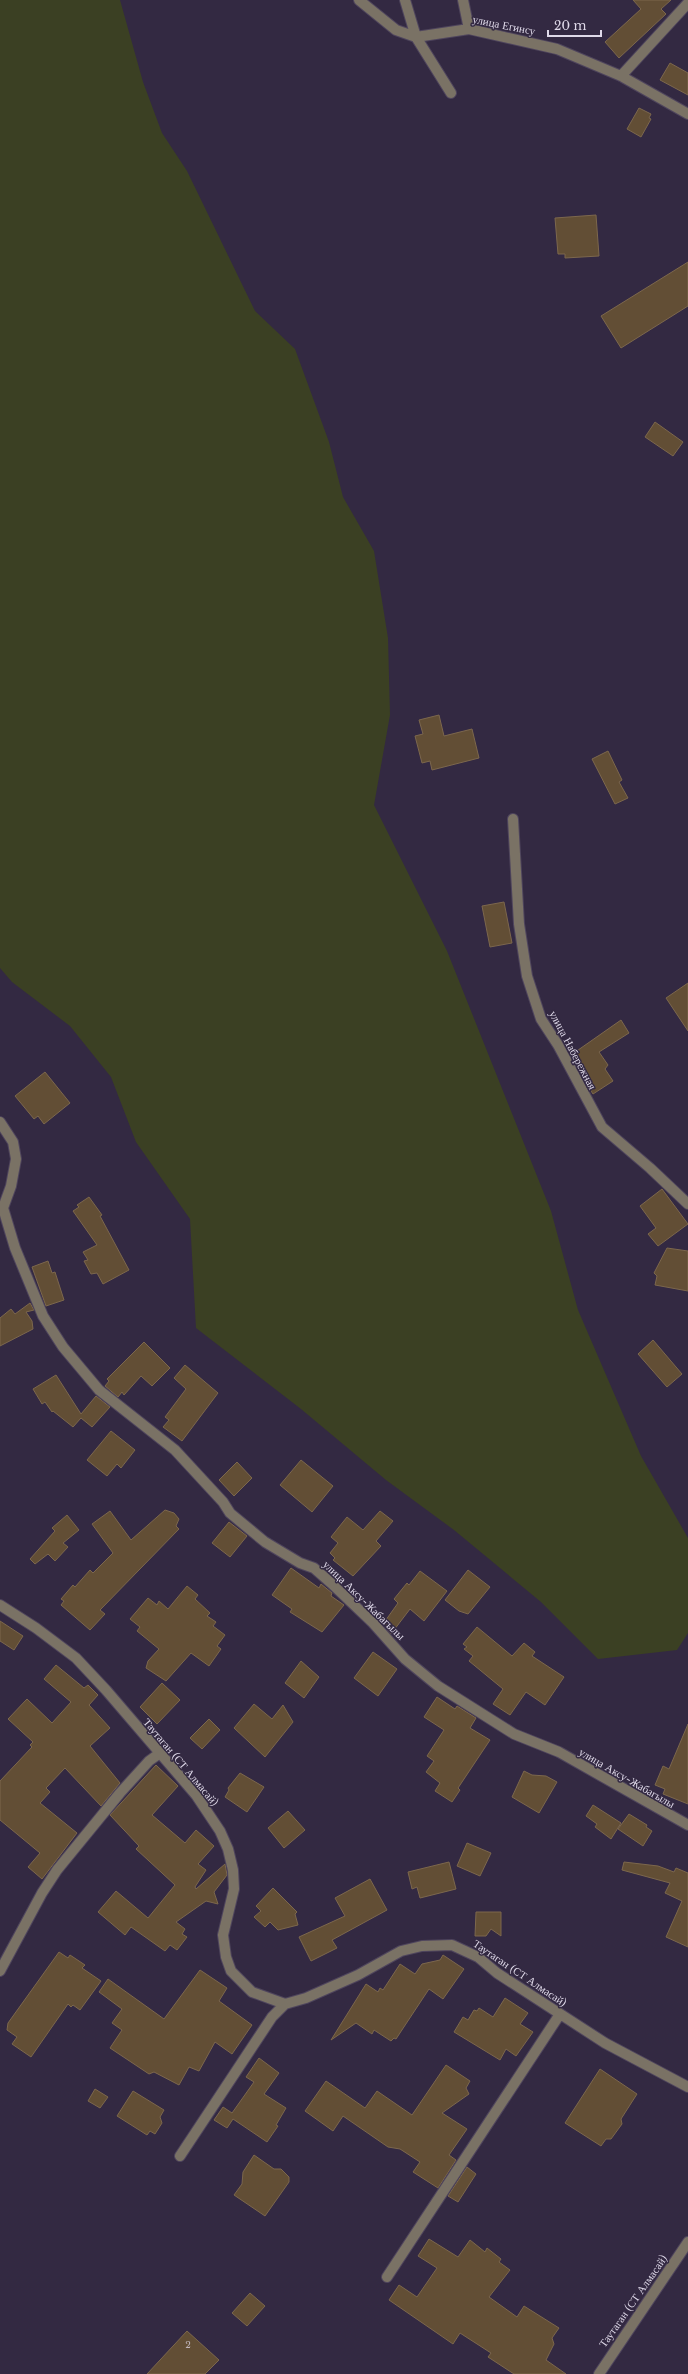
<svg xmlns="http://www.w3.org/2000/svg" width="688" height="2374" viewBox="0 0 688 2374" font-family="'Libre Baskerville',serif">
	<rect width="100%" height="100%" fill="#332942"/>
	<path fill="#3b4023" d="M 0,0 L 120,0 L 143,82 L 162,133 L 187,171 L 255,311 L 295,349 L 329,442 L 343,497 L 374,551 L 388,638 L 390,715 L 374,805 L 447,951 L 551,1211 L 578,1310 L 641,1456 L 688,1538 L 688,1633 L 677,1650 L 598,1659 L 541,1602 L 454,1530 L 386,1480 L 301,1409 L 196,1328 L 190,1219 L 136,1142 L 111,1077 L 70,1026 L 12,982 L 0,968 Z"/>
	<path fill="#624e35" stroke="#7c674d" d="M 633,0 L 671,0 L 661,9 L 666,14 L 619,58 L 605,42 L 641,9 Z
		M 670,63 L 688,73 L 688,95 L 660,80 Z
		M 639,108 L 651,114 L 649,118 L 651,119 L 641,137 L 627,129 Z
		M 596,215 L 599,256 L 565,258 L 565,254 L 558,254 L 555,218 Z
		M 688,262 L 688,306 L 621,348 L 601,316 Z
		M 655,422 L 683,442 L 673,456 L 645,437 Z
		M 439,715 L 444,736 L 472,729 L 479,758 L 432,770 L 430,761 L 422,763 L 415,736 L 423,734 L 419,720 Z
		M 608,751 L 622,780 L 619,782 L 628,798 L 615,804 L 592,759 Z
		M 504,902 L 512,943 L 490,947 L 482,906 Z
		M 688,983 L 688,1031 L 666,998 Z
		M 621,1020 L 629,1033 L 599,1052 L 608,1065 L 605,1069 L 613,1081 L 593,1094 L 582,1077 L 585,1074 L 571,1055 Z
		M 45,1072 L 70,1103 L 44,1124 L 38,1116 L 34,1119 L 15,1096 Z
		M 662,1189 L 688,1224 L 658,1246 L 648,1234 L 656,1228 L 640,1206 Z
		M 89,1197 L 102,1215 L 100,1216 L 129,1270 L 103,1284 L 97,1273 L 91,1274 L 84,1261 L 88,1260 L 83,1252 L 97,1245 L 73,1211 L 79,1207 L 77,1205 Z
		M 667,1248 L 688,1251 L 688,1291 L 655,1285 L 657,1276 L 654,1273 Z
		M 48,1261 L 52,1273 L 55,1272 L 64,1300 L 46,1306 L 32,1267 Z
		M 30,1303 L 34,1310 L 26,1312 L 32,1321 L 33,1329 L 0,1346 L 0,1318 L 11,1309 L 15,1314 Z
		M 653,1340 L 682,1374 L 667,1387 L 638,1354 Z
		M 144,1342 L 170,1368 L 152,1386 L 141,1376 L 124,1395 L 122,1392 L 118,1397 L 105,1386 L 109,1381 L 107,1379 Z
		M 185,1365 L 218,1393 L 182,1441 L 163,1427 L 169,1420 L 165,1417 L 186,1389 L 174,1378 Z
		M 56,1375 L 81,1414 L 96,1396 L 110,1407 L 92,1427 L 81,1418 L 73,1427 L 53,1411 L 52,1412 L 45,1402 L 42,1404 L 33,1389 Z
		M 111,1431 L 135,1450 L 121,1468 L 117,1464 L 107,1476 L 87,1460 Z
		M 301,1460 L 333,1486 L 312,1512 L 280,1485 Z
		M 237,1462 L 252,1478 L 234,1496 L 219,1480 Z
		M 165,1510 L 174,1513 L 179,1519 L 176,1526 L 179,1529 L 100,1610 L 105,1614 L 90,1630 L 61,1605 L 64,1601 L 61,1599 L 73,1585 L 75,1587 L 90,1570 L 93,1573 L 113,1553 L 92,1524 L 110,1511 L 131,1540 Z
		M 380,1511 L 393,1521 L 376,1541 L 381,1546 L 353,1576 L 333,1560 L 335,1558 L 330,1553 L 338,1543 L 331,1537 L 347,1517 L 363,1530 Z
		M 67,1515 L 79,1530 L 63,1543 L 68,1547 L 55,1561 L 48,1554 L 35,1564 L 30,1559 L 55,1531 L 52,1528 Z
		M 229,1522 L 247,1536 L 230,1557 L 212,1543 Z
		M 291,1568 L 319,1588 L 321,1584 L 332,1593 L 331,1596 L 344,1605 L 322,1632 L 290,1612 L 292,1609 L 272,1595 Z
		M 468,1570 L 490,1587 L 468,1614 L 459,1611 L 445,1600 Z
		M 420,1571 L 447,1591 L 424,1621 L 410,1609 L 391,1634 L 383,1624 L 398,1603 L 394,1599 L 407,1583 L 409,1585 Z
		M 187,1586 L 198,1595 L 195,1599 L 210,1613 L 207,1616 L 216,1622 L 213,1626 L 225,1635 L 217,1646 L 221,1649 L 209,1666 L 191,1653 L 166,1681 L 146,1668 L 148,1661 L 159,1649 L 137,1631 L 140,1627 L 130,1619 L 148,1598 L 157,1605 L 159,1601 L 168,1609 Z
		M 0,1621 L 23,1636 L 14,1650 L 0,1641 Z
		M 477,1627 L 512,1656 L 524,1643 L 535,1652 L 532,1656 L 564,1677 L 545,1705 L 526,1692 L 510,1715 L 493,1704 L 503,1689 L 469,1661 L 473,1656 L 464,1649 L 467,1647 L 463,1644 Z
		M 373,1652 L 397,1669 L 378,1696 L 354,1678 Z
		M 301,1661 L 319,1677 L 304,1698 L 285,1683 Z
		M 56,1665 L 84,1688 L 88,1685 L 98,1695 L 89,1705 L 110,1728 L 90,1746 L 120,1783 L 101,1806 L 65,1768 L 46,1788 L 50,1792 L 40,1803 L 77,1833 L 42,1879 L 28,1867 L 40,1853 L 0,1820 L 0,1781 L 32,1747 L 30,1745 L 33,1742 L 8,1719 L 27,1699 L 52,1723 L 71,1702 L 44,1679 Z
		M 162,1683 L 180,1700 L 157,1724 L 140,1707 Z
		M 437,1697 L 455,1709 L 457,1706 L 476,1718 L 470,1728 L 490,1740 L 458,1788 L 460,1790 L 452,1802 L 435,1791 L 440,1783 L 426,1772 L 434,1761 L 427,1756 L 444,1730 L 424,1717 Z
		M 254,1704 L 272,1719 L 283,1705 L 293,1722 L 265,1757 L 234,1728 Z
		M 209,1719 L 220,1730 L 202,1749 L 190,1738 Z
		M 688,1724 L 688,1804 L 663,1794 L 665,1789 L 655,1785 L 663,1766 L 669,1769 Z
		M 156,1765 L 178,1786 L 152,1815 L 185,1843 L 196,1830 L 214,1846 L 198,1864 L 206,1870 L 195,1887 L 196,1889 L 225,1864 L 227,1875 L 214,1892 L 218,1904 L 206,1901 L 176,1922 L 185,1929 L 182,1934 L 187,1937 L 177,1950 L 170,1945 L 165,1951 L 131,1927 L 125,1935 L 98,1912 L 116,1891 L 148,1918 L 175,1885 L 136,1849 L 139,1846 L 110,1815 Z
		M 524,1771 L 532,1775 L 546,1776 L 557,1782 L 539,1813 L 512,1797 Z
		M 240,1773 L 264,1787 L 247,1812 L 225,1797 L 229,1790 L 228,1788 Z
		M 593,1805 L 621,1823 L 611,1839 L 595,1827 L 597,1824 L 586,1816 Z
		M 288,1811 L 305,1830 L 284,1848 L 268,1828 Z
		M 629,1814 L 647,1825 L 646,1827 L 652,1831 L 643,1846 L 618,1829 Z
		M 467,1843 L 491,1853 L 480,1876 L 457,1866 Z
		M 449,1862 L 456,1889 L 420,1898 L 417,1887 L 412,1889 L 408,1872 Z
		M 624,1862 L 658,1866 L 674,1872 L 676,1868 L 688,1873 L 688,1947 L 666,1937 L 682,1901 L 665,1893 L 670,1883 L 622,1870 Z
		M 370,1879 L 387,1910 L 332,1940 L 337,1948 L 311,1961 L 299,1937 L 345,1916 L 335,1898 Z
		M 273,1888 L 297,1912 L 295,1914 L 298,1925 L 278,1930 L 270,1922 L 265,1927 L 254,1917 L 261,1911 L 256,1906 Z
		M 476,1912 L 501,1912 L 501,1936 L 491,1929 L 486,1936 L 475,1936 Z
		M 59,1952 L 68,1958 L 70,1955 L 85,1965 L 82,1968 L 101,1981 L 80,2010 L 73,2005 L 71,2007 L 68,2004 L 31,2057 L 12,2044 L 17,2037 L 7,2030 L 8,2023 Z
		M 443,1955 L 464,1969 L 443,1999 L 429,1989 L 396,2039 L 394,2038 L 391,2041 L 374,2030 L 372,2034 L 356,2023 L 331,2040 L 366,1984 L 378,1992 L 380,1988 L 383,1990 L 400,1964 L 415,1974 L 422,1964 L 440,1960 Z
		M 200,1970 L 227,1988 L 219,2001 L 252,2025 L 232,2054 L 215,2042 L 199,2071 L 189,2067 L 179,2085 L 154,2072 L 149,2074 L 110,2048 L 122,2030 L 112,2023 L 122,2009 L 99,1992 L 108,1979 L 164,2019 Z
		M 505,1998 L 528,2013 L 520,2024 L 533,2032 L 516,2056 L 506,2049 L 500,2060 L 454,2032 L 463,2017 L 468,2020 L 474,2010 L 477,2011 L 479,2008 L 493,2017 Z
		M 259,2058 L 279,2073 L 264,2094 L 286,2108 L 276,2125 L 278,2126 L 267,2142 L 233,2119 L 227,2128 L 214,2120 L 223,2107 L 232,2113 L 254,2082 L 246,2077 Z
		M 446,2065 L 470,2081 L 466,2088 L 469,2094 L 442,2113 L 467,2129 L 449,2155 L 456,2160 L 438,2188 L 413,2172 L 420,2162 L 400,2149 L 388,2147 L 343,2116 L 333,2131 L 305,2111 L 326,2081 L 365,2108 L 377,2091 L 412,2115 Z
		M 600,2069 L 637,2094 L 621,2119 L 622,2124 L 611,2139 L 606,2139 L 601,2146 L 565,2123 Z
		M 95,2089 L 108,2097 L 100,2108 L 88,2101 Z
		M 133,2091 L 164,2110 L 160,2117 L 162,2123 L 155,2134 L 150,2131 L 147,2135 L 117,2116 Z
		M 254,2155 L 274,2169 L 281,2169 L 289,2177 L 289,2182 L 265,2216 L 234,2195 L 242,2184 L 243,2172 Z
		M 467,2167 L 476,2174 L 458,2202 L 448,2196 Z
		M 429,2239 L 458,2257 L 470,2240 L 485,2252 L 487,2248 L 501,2259 L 499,2262 L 510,2270 L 489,2297 L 517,2317 L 524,2306 L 559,2328 L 552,2338 L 554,2344 L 546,2360 L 566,2374 L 514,2374 L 488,2357 L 491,2353 L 460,2333 L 453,2344 L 389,2300 L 399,2285 L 417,2297 L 437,2268 L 418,2256 Z
		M 250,2293 L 265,2306 L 247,2326 L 232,2313 Z
		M 187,2331 L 219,2360 L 205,2374 L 147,2374 Z"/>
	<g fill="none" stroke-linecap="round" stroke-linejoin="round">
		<defs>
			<path id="minor" d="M 359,0 L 396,30 L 416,37 L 469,29 L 557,49 L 621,76 L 688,114
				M 405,0 L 416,37 L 451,93
				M 463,0 L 469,29
				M 621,76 L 688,3
				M 513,819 L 519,924 L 527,976 L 541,1019 L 558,1045 L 602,1127 L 650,1168 L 688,1204
				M 0,1122 L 13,1142 L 16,1159 L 11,1186 L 3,1208 L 15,1248 L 43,1316 L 63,1347 L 99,1390 L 175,1450 L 223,1502 L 230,1513 L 265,1542 L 300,1563 L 314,1568 L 331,1583 L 373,1623 L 405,1659 L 438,1686 L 514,1734 L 559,1752 L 688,1825
				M 0,1605 L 36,1628 L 76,1658 L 106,1690 L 196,1795 L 220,1831 L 228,1849 L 233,1870 L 234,1889 L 223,1935 L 226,1957 L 231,1971 L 252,1992 L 285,2004 L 306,1998 L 358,1975 L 401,1951 L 422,1946 L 452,1945 L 478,1957 L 497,1973 L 605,2043 L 688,2087
				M 0,1971 L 42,1893 L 57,1870 L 120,1793 L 149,1761 L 160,1753
				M 180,2156 L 272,2017 L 285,2004
				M 387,2277 L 560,2014
				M 599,2374 L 688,2242"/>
		</defs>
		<use href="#minor" stroke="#4f455d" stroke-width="12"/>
		<use href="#minor" stroke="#7a7265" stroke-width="10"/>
	</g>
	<g text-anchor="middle" stroke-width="3" stroke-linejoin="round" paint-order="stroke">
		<g font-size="9" fill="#c0b6bc">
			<text x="188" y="2348">2</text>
		</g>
		<g font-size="11" fill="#dfd9e9" stroke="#332942">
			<text transform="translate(504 25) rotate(11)" y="4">улица Егинсу</text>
			<text transform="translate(573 1050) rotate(62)" y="4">улица Набережная</text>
			<text transform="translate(364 1600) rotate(44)" y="4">улица Аксу-Жабагылы</text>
			<text transform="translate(181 1762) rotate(50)" y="4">Таутаган (СТ Алмасай)</text>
			<text transform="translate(627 1778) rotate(30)" y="4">улица Аксу-Жабагылы</text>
			<text transform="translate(520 1973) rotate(34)" y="4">Таутаган (СТ Алмасай)</text>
			<text transform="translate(633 2301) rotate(-55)" y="4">Таутаган (СТ Алмасай)</text>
		</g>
	</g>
	<path d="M548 30v6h53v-6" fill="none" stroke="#dfd9e9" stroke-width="2"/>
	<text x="554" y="30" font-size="12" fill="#dfd9e9" stroke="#332942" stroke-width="3" paint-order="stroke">20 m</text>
</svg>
